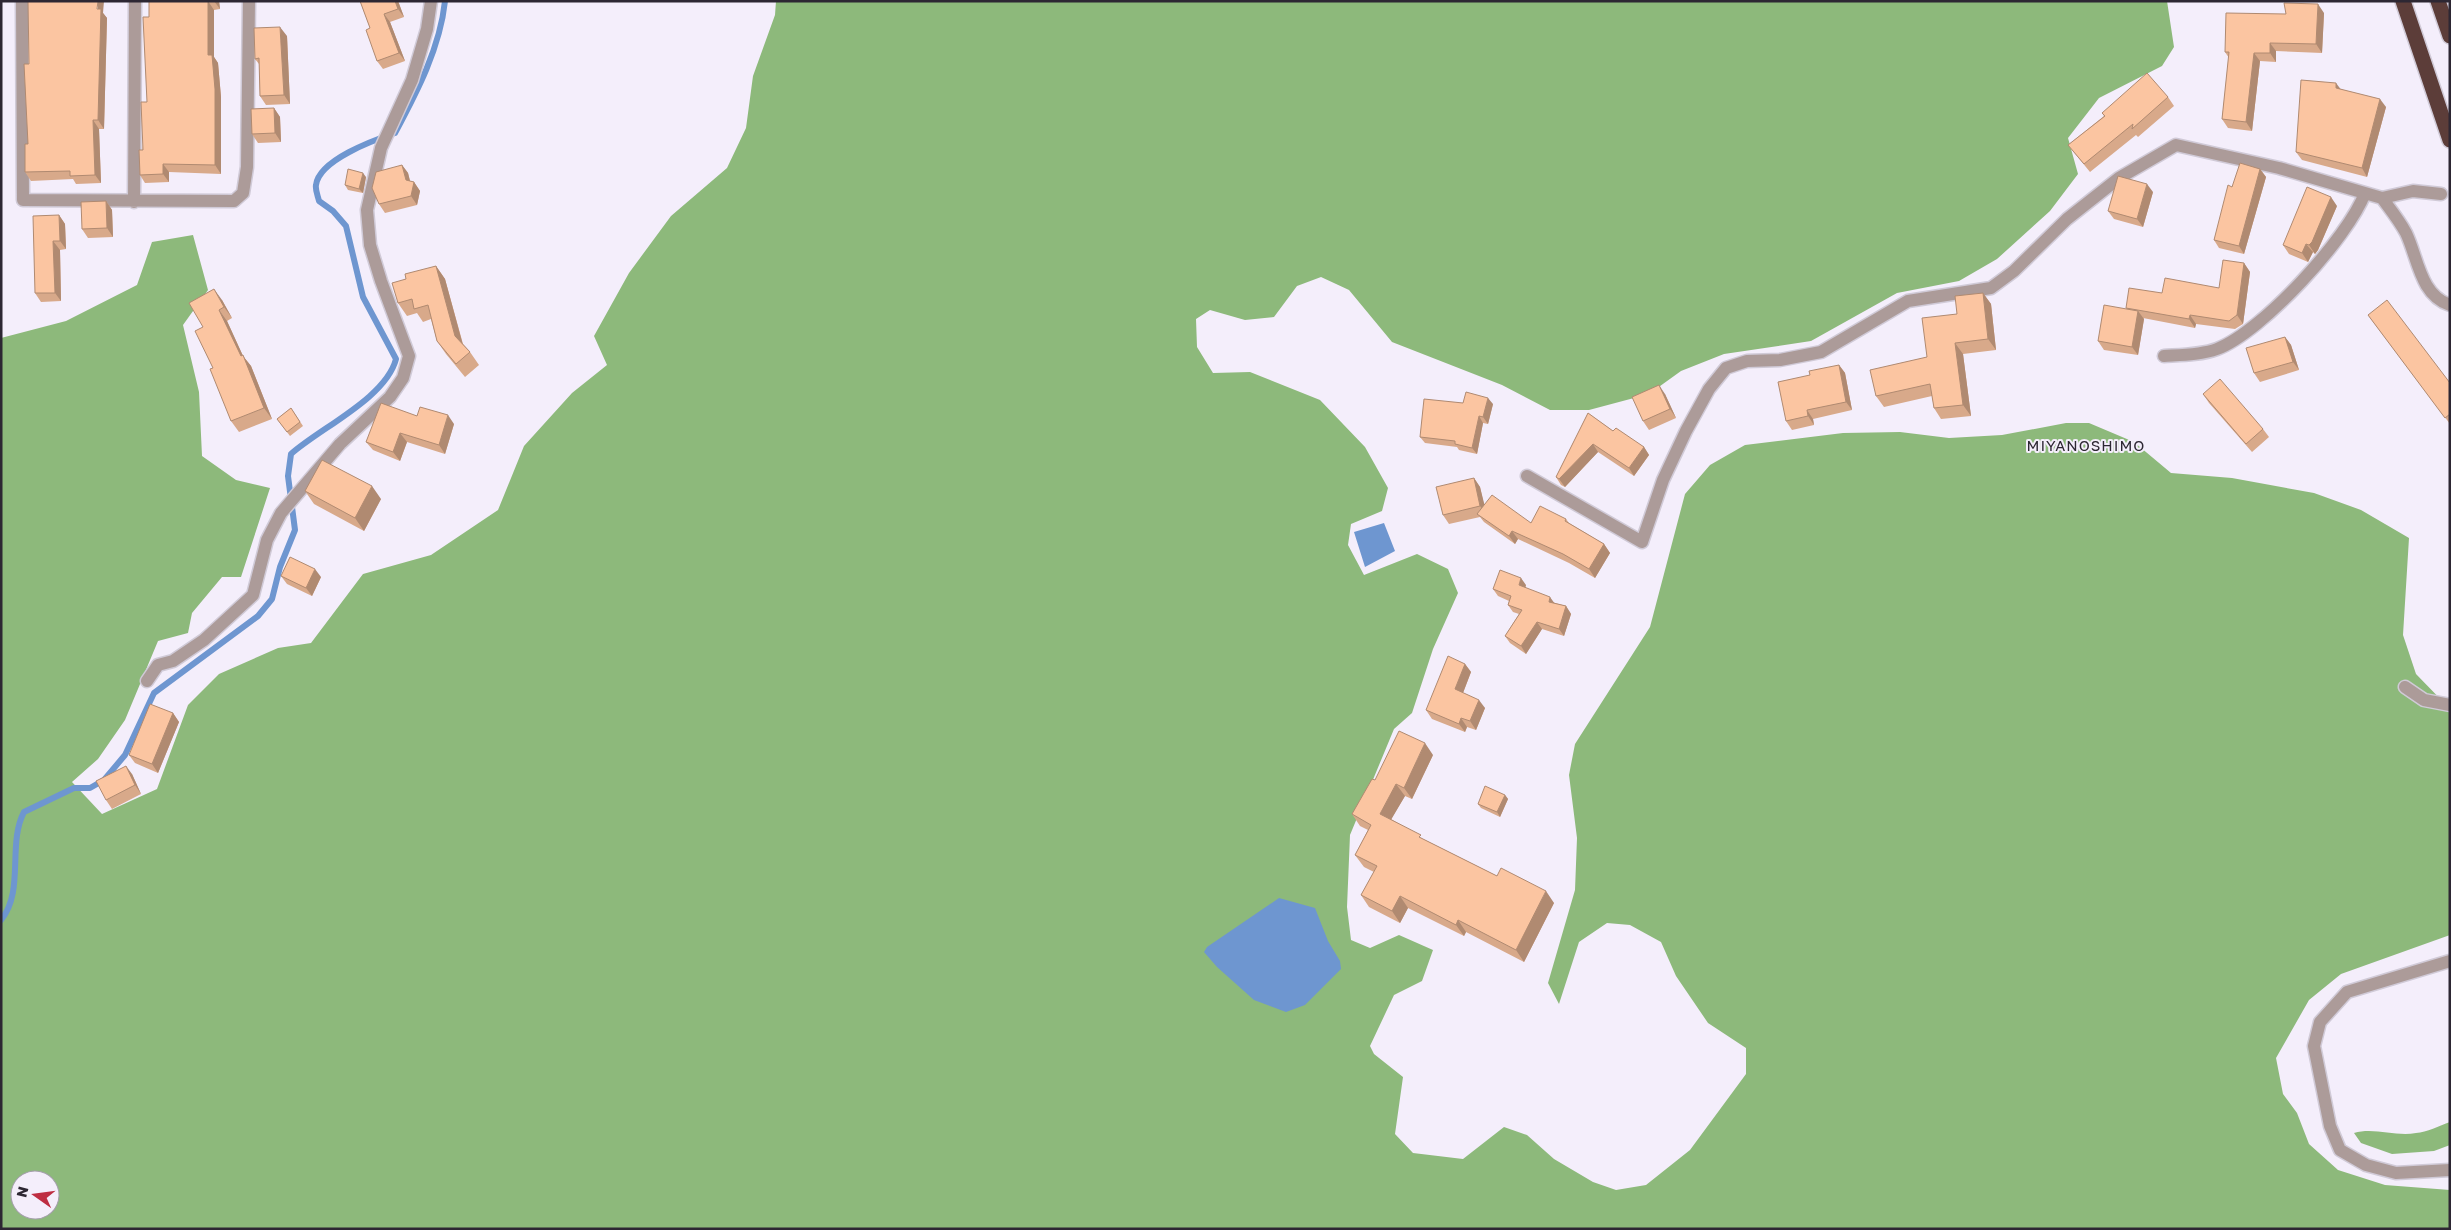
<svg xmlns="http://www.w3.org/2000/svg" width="2451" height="1230" viewBox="0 0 2451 1230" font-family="'Golos Text',sans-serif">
	<rect width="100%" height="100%" fill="#f4eefb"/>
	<path fill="#8db97b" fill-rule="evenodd" d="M 776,1 L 2167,1 L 2174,47 L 2162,66 L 2099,98 L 2068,138 L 2078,174 L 2050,211 L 1997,259 L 1959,281 L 1897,293 L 1811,341 L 1724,354 L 1681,371 L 1649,394 L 1589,410 L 1550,410 L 1502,385 L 1392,342 L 1349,290 L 1321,277 L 1297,286 L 1274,317 L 1245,320 L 1210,310 L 1196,319 L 1197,347 L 1213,373 L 1250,372 L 1320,400 L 1365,447 L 1388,488 L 1382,511 L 1351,524 L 1348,545 L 1364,575 L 1417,554 L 1448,569 L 1458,593 L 1433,649 L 1412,713 L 1394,729 L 1350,835 L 1347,907 L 1351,940 L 1370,948 L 1399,935 L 1433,950 L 1422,981 L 1394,995 L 1370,1046 L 1374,1054 L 1403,1077 L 1395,1134 L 1413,1153 L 1463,1159 L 1504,1127 L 1527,1135 L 1554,1159 L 1593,1182 L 1616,1190 L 1646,1185 L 1690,1150 L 1746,1074 L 1746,1048 L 1708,1023 L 1676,976 L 1661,942 L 1630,925 L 1607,923 L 1579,942 L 1559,1004 L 1548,983 L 1575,890 L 1577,838 L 1569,775 L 1575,744 L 1650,627 L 1685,494 L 1710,465 L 1745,445 L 1843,433 L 1900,432 L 1949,438 L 2002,435 L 2066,423 L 2089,423 L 2134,442 L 2171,473 L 2232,478 L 2314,493 L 2361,510 L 2409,538 L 2403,635 L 2416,674 L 2450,709 L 2450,935 L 2341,974 L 2309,1000 L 2276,1058 L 2283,1094 L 2297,1113 L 2309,1144 L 2338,1170 L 2385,1185 L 2450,1190 L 2450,1229 L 1,1229 L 1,338 L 66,321 L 137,285 L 152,242 L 193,235 L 208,290 L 183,325 L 199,392 L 202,456 L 236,480 L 270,488 L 241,577 L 222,577 L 192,613 L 188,633 L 158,641 L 125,720 L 98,759 L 72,782 L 102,814 L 157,789 L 188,705 L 219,674 L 278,648 L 311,643 L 363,574 L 431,555 L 498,510 L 524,446 L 572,393 L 607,365 L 594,336 L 629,273 L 671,216 L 727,168 L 746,128 L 753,76 L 775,15 ZM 20,1180 L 50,1180 L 50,1210 L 20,1210 Z
		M 2450,1122 L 2450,1145 L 2434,1151 L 2392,1154 L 2361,1143 L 2354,1133 C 2374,1127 2396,1137 2416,1133 C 2427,1132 2439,1126 2450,1122 Z"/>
	<path fill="#6e96d0" d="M 1384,523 L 1395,551 L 1365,567 L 1354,532 Z
		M 1279,898 L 1315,908 L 1328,941 L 1340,961 L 1341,969 L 1305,1005 L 1286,1012 L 1254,1000 L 1217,967 L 1204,952 L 1207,947 Z"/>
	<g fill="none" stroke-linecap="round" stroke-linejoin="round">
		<path stroke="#6e96d0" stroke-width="6" d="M 1,920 C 25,891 7,844 24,812 L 74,788 L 90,788 L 104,780 L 125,755 L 154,693 L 258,616 L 272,599 L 280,567 L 295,530 L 288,476 L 291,454 C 320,428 386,398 396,359 L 363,297 L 346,226 L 333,211 L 319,201 C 318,196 315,190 316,185 C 319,160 374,140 395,133 C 417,92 440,48 445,1"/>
		<defs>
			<path id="minor" d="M 22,1 L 23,200 L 234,201 L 243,193 L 247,167 L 249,1
				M 2382,198 C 2390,209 2399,220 2406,233 C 2418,258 2420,295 2450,305
				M 134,202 L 135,1
				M 2164,356 C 2181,355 2201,355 2217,349 C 2262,332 2348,238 2365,193
				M 1527,476 L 1642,542 L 1663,480 L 1686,431 L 1709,389 L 1726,368 L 1747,361 L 1780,360 L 1821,352 L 1908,301 L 1991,288 L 2014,271 L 2067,219 L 2119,178 L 2176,145 L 2279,168 L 2382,198 L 2413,191 L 2441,194
				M 147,681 L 158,665 L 173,661 L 204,640 L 253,595 L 267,540 L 281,513 L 340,444 L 390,397 L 403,378 L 409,356 L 381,281 L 370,245 L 367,210 L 381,148 L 412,80 L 427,29 L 431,1
				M 2405,687 L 2424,700 L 2450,705
				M 2450,961 L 2347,992 L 2320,1022 L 2314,1046 L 2330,1126 L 2340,1150 L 2366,1165 L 2396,1173 L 2450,1170"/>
			<path id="highway" d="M 2403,1 L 2450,140
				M 2438,1 L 2450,36"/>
		</defs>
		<use href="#minor" stroke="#d0cad7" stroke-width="15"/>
		<use href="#highway" stroke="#d0cad7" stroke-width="18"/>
		<use href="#minor" stroke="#ac9b99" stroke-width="12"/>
		<use href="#highway" stroke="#5c3d39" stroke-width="15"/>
	</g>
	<path fill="#d8a98a" d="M 149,1 L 219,1 L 220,9 L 214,10 L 214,57 L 218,63 L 221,97 L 221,174 L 169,172 L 169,182 L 145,183 L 140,175 L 147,102 L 149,17 Z
		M 360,1 L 398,1 L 404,17 L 390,22 L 405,61 L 383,69 L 377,61 L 370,28 Z
		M 103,13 L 107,18 L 104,129 L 99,129 L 101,183 L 76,184 L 73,179 L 31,181 L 25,172 L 28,144 L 29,64 Z
		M 2324,13 L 2322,53 L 2276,51 L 2276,62 L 2260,61 L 2252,131 L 2228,128 L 2222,119 L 2229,58 L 2225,52 L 2286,14 Z
		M 287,36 L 290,104 L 266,105 L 260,96 L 259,64 L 255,59 Z
		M 2341,89 L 2386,107 L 2367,177 L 2302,160 L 2296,152 Z
		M 2168,97 L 2174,106 L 2138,137 L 2136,135 L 2090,172 L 2068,145 L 2104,116 L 2102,113 Z
		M 274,108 L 280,117 L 281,142 L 258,143 L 252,134 Z
		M 402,165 L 408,173 L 410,181 L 414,182 L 420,191 L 417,205 L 385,213 L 379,204 Z
		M 2260,169 L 2266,177 L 2244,254 L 2219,248 L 2214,240 L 2232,187 Z
		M 366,177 L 363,193 L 348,190 L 345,185 Z
		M 2153,192 L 2143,227 L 2114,219 L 2108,211 Z
		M 106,201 L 112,210 L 113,237 L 88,238 L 82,229 Z
		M 2337,206 L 2318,250 L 2315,254 L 2313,252 L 2308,262 L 2289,254 L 2283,245 Z
		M 59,215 L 65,224 L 66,249 L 60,250 L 61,301 L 41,302 L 35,293 Z
		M 2244,263 L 2250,272 L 2243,324 L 2235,329 L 2196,324 L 2195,328 L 2143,318 L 2144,319 L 2138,355 L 2104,350 L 2098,341 L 2127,309 L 2126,308 L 2162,293 L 2219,288 Z
		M 436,266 L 445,279 L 463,344 L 470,352 L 479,365 L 465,377 L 446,354 L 437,341 L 431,319 L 423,322 L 417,313 L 407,316 L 398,303 L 406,279 Z
		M 1983,293 L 1991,304 L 1996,350 L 1963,354 L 1971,416 L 1941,419 L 1934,408 L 1932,396 L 1884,407 L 1876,396 L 1927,357 L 1957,314 Z
		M 222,300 L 232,318 L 227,321 L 243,356 L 251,366 L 272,419 L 239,432 L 231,421 L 213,368 L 203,327 Z
		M 2368,315 L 2450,383 L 2450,424 L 2377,327 Z
		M 2285,337 L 2291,345 L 2299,370 L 2260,382 L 2254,373 Z
		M 1839,365 L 1845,373 L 1852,410 L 1813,419 L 1814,425 L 1792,430 L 1786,421 L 1810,375 Z
		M 1665,394 L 1676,418 L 1649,430 L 1643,421 Z
		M 2203,394 L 2263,429 L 2269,437 L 2252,452 L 2209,403 Z
		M 1463,403 L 1493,404 L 1488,424 L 1483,423 L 1477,454 L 1459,450 L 1457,447 L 1425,443 L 1420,437 Z
		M 291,408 L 303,426 L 290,436 L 277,419 Z
		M 1588,413 L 1613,431 L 1644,447 L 1649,455 L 1634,476 L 1598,452 L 1565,487 L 1561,485 L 1556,477 Z
		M 417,416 L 454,424 L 445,454 L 407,442 L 400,461 L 373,450 L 366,442 Z
		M 1474,478 L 1480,487 L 1484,505 L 1531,523 L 1566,519 L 1569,523 L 1604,544 L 1610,553 L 1595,578 L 1569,563 L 1518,539 L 1515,544 L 1484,522 L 1480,517 L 1449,524 L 1443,515 Z
		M 305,491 L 381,499 L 364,531 L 314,504 Z
		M 281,576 L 321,577 L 312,596 L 287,584 Z
		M 1526,585 L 1525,588 L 1555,603 L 1566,606 L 1571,614 L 1564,636 L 1542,629 L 1526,654 L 1510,643 L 1505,636 L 1519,614 L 1513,612 L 1508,605 L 1509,601 L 1498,596 L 1493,589 Z
		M 1465,664 L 1471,672 L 1463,693 L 1485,708 L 1476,730 L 1467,727 L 1465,732 L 1432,719 L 1426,710 Z
		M 173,713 L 179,722 L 158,773 L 135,763 L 129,755 Z
		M 1433,755 L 1412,799 L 1405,796 L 1391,819 L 1423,839 L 1497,876 L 1554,903 L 1524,962 L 1466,932 L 1464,936 L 1408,908 L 1400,923 L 1369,907 L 1361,895 L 1374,872 L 1364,867 L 1355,855 L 1368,830 L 1360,826 L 1352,814 L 1375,780 Z
		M 132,774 L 141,794 L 112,809 L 106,800 Z
		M 1505,795 L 1508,799 L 1500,817 L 1481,808 L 1478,804 Z"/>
	<path fill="#b08a71" d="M 98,1 L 104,1 L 103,13 L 107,18 L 104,129 L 98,120 Z
		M 208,1 L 214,10 L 214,57 L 218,63 L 221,97 L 221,174 L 215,165 L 208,55 Z
		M 214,1 L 219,1 L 220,9 Z
		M 395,1 L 398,1 L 404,17 L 398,9 Z
		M 2318,4 L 2324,13 L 2322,53 L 2316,44 Z
		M 384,14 L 390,22 L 405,61 L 399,53 Z
		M 280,27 L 287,36 L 290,104 L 284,95 Z
		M 2270,43 L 2276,51 L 2276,62 L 2270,53 Z
		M 2254,53 L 2260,61 L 2252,131 L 2246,122 Z
		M 2336,83 L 2342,91 L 2336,88 Z
		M 2380,99 L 2386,107 L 2367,177 L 2362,168 Z
		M 274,108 L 280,117 L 281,142 L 275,133 Z
		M 93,120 L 99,129 L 101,183 L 95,175 Z
		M 163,164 L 169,172 L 169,182 L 163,174 Z
		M 402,165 L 408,173 L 412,189 L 406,180 Z
		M 2260,169 L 2266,177 L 2244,254 L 2239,246 Z
		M 363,173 L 366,177 L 363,193 L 359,189 Z
		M 414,182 L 420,191 L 417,205 L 411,196 Z
		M 2147,184 L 2153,192 L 2143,227 L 2137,219 Z
		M 2331,197 L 2337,206 L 2318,250 L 2315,254 L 2309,245 Z
		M 106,201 L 112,210 L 113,237 L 107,228 Z
		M 59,215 L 65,224 L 66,249 L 60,241 Z
		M 53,241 L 60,250 L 61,301 L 55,293 Z
		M 2306,244 L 2313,252 L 2308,262 L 2302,253 Z
		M 2244,263 L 2250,272 L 2243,324 L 2237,315 Z
		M 436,266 L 445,279 L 464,349 L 455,336 Z
		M 214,289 L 222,300 L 232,318 L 224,307 Z
		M 1983,293 L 1991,304 L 1996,350 L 1988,339 Z
		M 219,310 L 227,321 L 243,356 L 251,366 L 272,419 L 264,408 Z
		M 2138,311 L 2144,319 L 2138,355 L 2132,347 Z
		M 2190,315 L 2196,324 L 2195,328 L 2189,319 Z
		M 2285,337 L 2291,345 L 2299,370 L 2293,362 Z
		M 1955,343 L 1963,354 L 1971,416 L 1963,405 Z
		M 1839,365 L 1845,373 L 1852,410 L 1846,402 Z
		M 1659,385 L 1665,394 L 1676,418 L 1670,409 Z
		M 1488,398 L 1493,404 L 1488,424 L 1483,417 Z
		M 1807,410 L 1813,419 L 1814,425 L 1808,416 Z
		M 448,415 L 454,424 L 445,454 L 439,445 Z
		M 1479,416 L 1483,423 L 1477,454 L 1472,448 Z
		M 400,433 L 407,442 L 400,461 L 393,452 Z
		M 1593,444 L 1598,452 L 1565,487 L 1559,479 Z
		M 1644,447 L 1649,455 L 1634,476 L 1629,468 Z
		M 1474,478 L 1480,487 L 1487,515 L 1480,506 Z
		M 372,486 L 381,499 L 364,531 L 355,518 Z
		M 1512,531 L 1518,539 L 1515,544 L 1509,536 Z
		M 1604,544 L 1610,553 L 1595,578 L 1589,569 Z
		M 315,569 L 321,577 L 312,596 L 306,588 Z
		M 1521,578 L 1526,585 L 1524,592 L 1519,585 Z
		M 1550,597 L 1555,604 L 1549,602 Z
		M 1566,606 L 1571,614 L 1564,636 L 1559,629 Z
		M 1537,622 L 1542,629 L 1526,654 L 1521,646 Z
		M 1465,664 L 1471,672 L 1461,698 L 1455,689 Z
		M 1479,700 L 1485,708 L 1476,730 L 1470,721 Z
		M 173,713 L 179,722 L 158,773 L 152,764 Z
		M 1461,718 L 1467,727 L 1465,732 L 1459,724 Z
		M 1425,743 L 1433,755 L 1412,799 L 1404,788 Z
		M 126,766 L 132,774 L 141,794 L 135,785 Z
		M 1396,784 L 1405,796 L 1388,825 L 1380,814 Z
		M 1505,795 L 1508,799 L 1500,817 L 1497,812 Z
		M 1546,891 L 1554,903 L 1524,962 L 1516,950 Z
		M 1400,896 L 1408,908 L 1400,923 L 1392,911 Z
		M 1458,920 L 1466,932 L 1464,936 L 1456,925 Z"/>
	<path fill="#fbc5a1" stroke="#b08a71" d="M 28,1 L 98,1 L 97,9 L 101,9 L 98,120 L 93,120 L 95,175 L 70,176 L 70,171 L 25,172 L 25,144 L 28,144 L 24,64 L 29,64 Z
		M 149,1 L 208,1 L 208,55 L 212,55 L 215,89 L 215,165 L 163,164 L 163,174 L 140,175 L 139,150 L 143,150 L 141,102 L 147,102 L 143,17 L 149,17 Z
		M 360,1 L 395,1 L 398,9 L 384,14 L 399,53 L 377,61 L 366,30 L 370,28 Z
		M 2284,3 L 2318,4 L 2316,44 L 2270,43 L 2270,53 L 2254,53 L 2246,122 L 2222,119 L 2229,52 L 2225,52 L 2226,13 L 2286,14 Z
		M 280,27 L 284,95 L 260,96 L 259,58 L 255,59 L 254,28 Z
		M 2147,73 L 2168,97 L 2132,129 L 2133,124 L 2084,164 L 2068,145 L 2105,116 L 2102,113 Z
		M 2301,80 L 2336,83 L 2336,88 L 2380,99 L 2362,168 L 2296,152 Z
		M 274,108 L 275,133 L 252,134 L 251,109 Z
		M 2240,163 L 2260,169 L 2239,246 L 2214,240 L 2228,185 L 2232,187 Z
		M 402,165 L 406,180 L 414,182 L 411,196 L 379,204 L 372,188 L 376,172 Z
		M 348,169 L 363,173 L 359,189 L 345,185 Z
		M 2118,176 L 2147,184 L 2137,219 L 2108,211 Z
		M 2307,187 L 2331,197 L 2312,242 L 2309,245 L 2306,244 L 2302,253 L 2283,245 Z
		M 106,201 L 107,228 L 82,229 L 81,202 Z
		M 59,215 L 60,241 L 53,241 L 55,293 L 35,293 L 33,216 Z
		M 2223,260 L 2244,263 L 2237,315 L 2229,321 L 2190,315 L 2189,319 L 2126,308 L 2129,288 L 2162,293 L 2165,278 L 2219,288 Z
		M 436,266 L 455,336 L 470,352 L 456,364 L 437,341 L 428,305 L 414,309 L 412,299 L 398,303 L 392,283 L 406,279 L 405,274 Z
		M 214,289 L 224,307 L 219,310 L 241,356 L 243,355 L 264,408 L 231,421 L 210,369 L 213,368 L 195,331 L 203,327 L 189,303 Z
		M 1983,293 L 1988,339 L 1955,343 L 1963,405 L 1934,408 L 1930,384 L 1876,396 L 1870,370 L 1927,357 L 1922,318 L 1957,314 L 1955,296 Z
		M 2387,300 L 2450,383 L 2450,414 L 2445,418 L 2368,315 Z
		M 2104,305 L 2138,311 L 2132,347 L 2098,341 Z
		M 2285,337 L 2293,362 L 2254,373 L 2246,348 Z
		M 1839,365 L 1846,402 L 1807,410 L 1808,416 L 1786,421 L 1778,382 L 1810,375 L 1809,371 Z
		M 2220,379 L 2263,429 L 2246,444 L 2203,394 Z
		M 1659,385 L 1670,409 L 1643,421 L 1632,397 Z
		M 1466,392 L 1488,398 L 1483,417 L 1479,416 L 1472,448 L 1455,444 L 1455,441 L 1420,437 L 1424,399 L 1463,403 Z
		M 381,403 L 417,416 L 420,407 L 448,415 L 439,445 L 400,433 L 393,452 L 366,442 Z
		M 291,408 L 300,422 L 287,432 L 277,419 Z
		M 1588,413 L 1613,431 L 1616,428 L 1644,447 L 1629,468 L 1593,444 L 1559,479 L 1556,477 Z
		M 322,460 L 372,486 L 355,518 L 305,491 Z
		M 1474,478 L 1480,506 L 1443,515 L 1436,487 Z
		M 1492,495 L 1531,523 L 1540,506 L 1566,519 L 1565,521 L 1604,544 L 1589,569 L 1563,554 L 1512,531 L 1509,536 L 1477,514 Z
		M 290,557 L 315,569 L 306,588 L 281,576 Z
		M 1500,570 L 1521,578 L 1519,585 L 1550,597 L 1549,602 L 1566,606 L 1559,629 L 1537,622 L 1521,646 L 1505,636 L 1522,610 L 1508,605 L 1511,596 L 1493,589 Z
		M 1448,656 L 1465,664 L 1455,689 L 1479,700 L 1470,721 L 1461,718 L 1459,724 L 1426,710 Z
		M 150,704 L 173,713 L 152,764 L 129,755 Z
		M 1399,731 L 1425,743 L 1404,788 L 1396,784 L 1380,814 L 1421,835 L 1419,837 L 1497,876 L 1501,868 L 1546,891 L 1516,950 L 1458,920 L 1456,925 L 1400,896 L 1392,911 L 1361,895 L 1377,866 L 1355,855 L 1371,825 L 1352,814 L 1372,779 L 1375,780 Z
		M 126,766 L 135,785 L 106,800 L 96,781 Z
		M 1485,786 L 1505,795 L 1497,812 L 1478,804 Z"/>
	<g text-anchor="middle" stroke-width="4" stroke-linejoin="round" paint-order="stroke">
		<g font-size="15" letter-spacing="1" fill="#2d2733" stroke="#f4eefb">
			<text x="2086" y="451">MIYANOSHIMO</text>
		</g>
	</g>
	<rect width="2451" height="1230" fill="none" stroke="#2d2733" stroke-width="5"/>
	<g transform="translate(35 1195) rotate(284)"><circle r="24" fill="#f4eefb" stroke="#a49eab"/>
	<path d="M0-4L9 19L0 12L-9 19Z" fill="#be2d42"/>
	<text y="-8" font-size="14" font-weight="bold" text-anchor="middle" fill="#2d2733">N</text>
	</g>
</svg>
